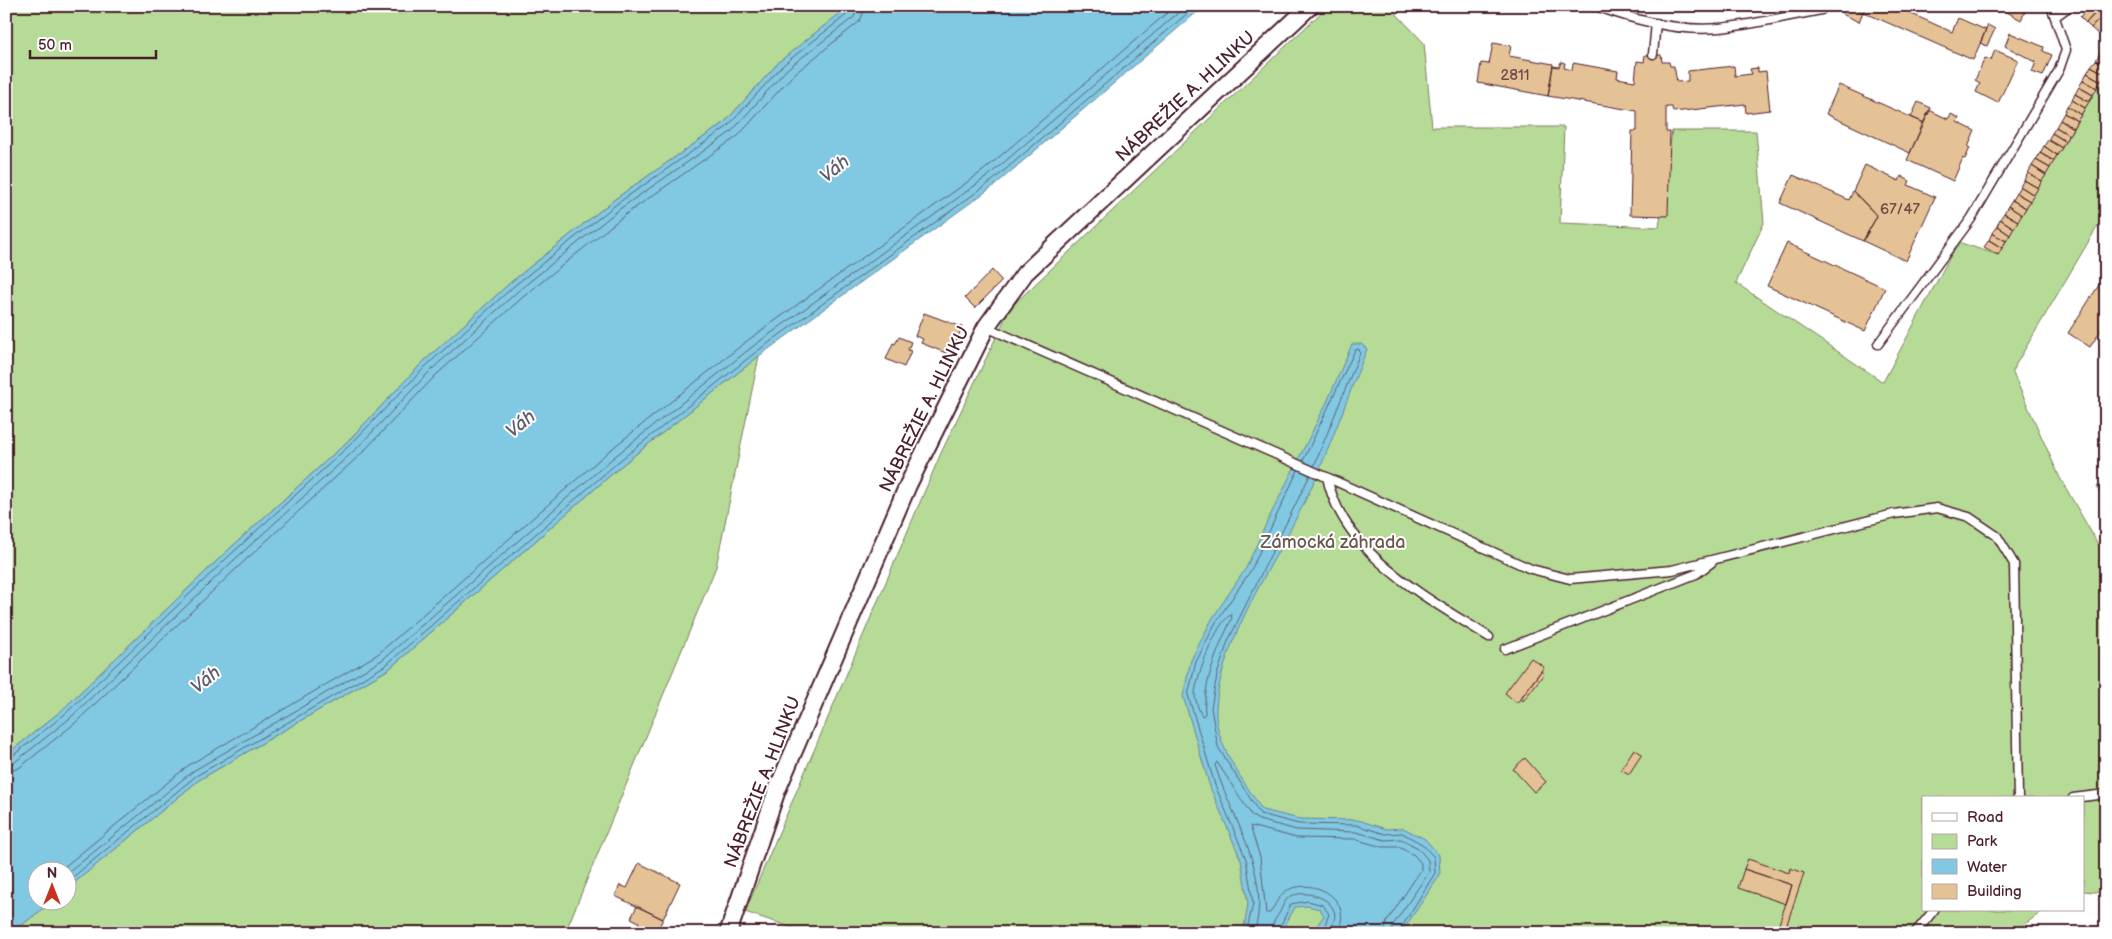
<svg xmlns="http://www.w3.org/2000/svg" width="2112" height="939" viewBox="0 0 2112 939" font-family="'Balsamiq Sans',sans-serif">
	<rect width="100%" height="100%" fill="#fff"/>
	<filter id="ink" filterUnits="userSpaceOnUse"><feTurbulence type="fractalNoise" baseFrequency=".02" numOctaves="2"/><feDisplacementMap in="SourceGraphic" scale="10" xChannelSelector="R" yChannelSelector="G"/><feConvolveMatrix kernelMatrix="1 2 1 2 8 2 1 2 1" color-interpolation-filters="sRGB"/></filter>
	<g filter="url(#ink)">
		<path fill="#b5db97" stroke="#807d61" d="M 6,6 L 112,6 L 129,13 L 144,6 L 849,6 L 780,61 L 724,123 L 615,199 L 511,282 L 423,362 L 349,440 L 225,553 L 61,711 L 6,755 Z
			M 1328,6 L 1389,6 L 1424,43 L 1432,127 L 1564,127 L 1560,223 L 1659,227 L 1672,131 L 1756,131 L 1764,223 L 1736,283 L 1883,382 L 1958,242 L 1998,255 L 2106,73 L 2106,212 L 2012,371 L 2060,478 L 2106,558 L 2106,893 L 2083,891 L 2083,798 L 1923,798 L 1923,910 L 2044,910 L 2013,933 L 808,933 L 745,912 L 941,453 L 1010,308 Z
			M 759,356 L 716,567 L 565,933 L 12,933 L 51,902 L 68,902 L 68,888 L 199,780 L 389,669 L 621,466 Z
			M 2106,482 L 2106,506 L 2097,487 Z"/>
		<path fill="#81c8e2" stroke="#6b8499" d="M 849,6 L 1204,6 L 995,185 L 759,356 L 621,466 L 389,669 L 199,780 L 68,888 L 68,872 L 38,872 L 38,902 L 51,902 L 12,933 L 6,933 L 6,755 L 61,711 L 225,553 L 349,440 L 423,362 L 511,282 L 615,199 L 724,123 L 780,61 Z
			M 1352,344 L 1361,344 L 1367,349 C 1347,398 1330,449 1307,497 C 1278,558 1220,640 1216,708 C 1214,745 1243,779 1262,810 L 1300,819 L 1358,820 L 1386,829 L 1403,828 L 1425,839 L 1439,855 L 1440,875 L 1401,933 L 1311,933 L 1324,916 L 1320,909 L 1307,906 L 1295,907 L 1281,933 L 1240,933 L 1244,928 L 1248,904 L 1241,860 L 1210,787 L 1183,696 L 1191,660 L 1212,619 L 1246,568 L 1267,522 L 1327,402 Z"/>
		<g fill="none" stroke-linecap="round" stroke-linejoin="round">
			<path stroke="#606374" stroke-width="1" d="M 1303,461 L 1355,350 L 1359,349 L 1360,353 L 1314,466
				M 1310,475 L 1228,641 L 1217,675 L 1211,708 L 1218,747 L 1260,814 L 1299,824 L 1356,825 L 1385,834 L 1402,833 L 1422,844 L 1434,857 L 1435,873 L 1398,933
				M 1231,615 L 1232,618 C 1220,643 1202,685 1205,714 L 1202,716 C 1199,711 1195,700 1195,694 C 1196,678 1217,620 1231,615 Z
				M 6,758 L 11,757 L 65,714 L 228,557 L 352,443 L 426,366 L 514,286 L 618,203 L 727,127 L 783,65 L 850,12 L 852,6
				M 6,765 L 15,762 L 69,719 L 233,561 L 357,448 L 431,370 L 518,291 L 621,208 L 731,132 L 787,69 L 854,17 L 858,6
				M 6,772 L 19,768 L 74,724 L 238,567 L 362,453 L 436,375 L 523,297 L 626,214 L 738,136 L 793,75 L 860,21 L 866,6
				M 58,872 L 189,765 L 378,654 L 609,451 L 747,341 L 984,170 L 1175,6
				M 68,873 L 193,771 L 382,660 L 614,457 L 752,347 L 988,176 L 1186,6
				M 68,881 L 196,776 L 386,665 L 618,462 L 756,352 L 992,181 L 1196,6
				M 1246,933 L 1253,904 L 1246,859 L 1215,785 L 1188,695 L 1196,662 L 1216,622 L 1251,570 L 1298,470
				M 1254,933 C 1273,874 1231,818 1215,765 L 1217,762 L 1252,816 L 1259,820 L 1297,830 L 1356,832 L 1385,840 L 1401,839 L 1418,848 L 1428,860 L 1429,872 L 1393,925 L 1391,933
				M 1271,933 C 1271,925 1276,918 1280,912 C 1282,907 1284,902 1288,898 C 1305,885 1354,903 1327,933
				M 1277,933 L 1291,904 L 1308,901 L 1323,905 L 1329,914 L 1325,925 L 1318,933
				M 1337,933 C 1356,899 1313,876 1286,891 C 1278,896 1275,906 1270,913 L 1266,913 L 1260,857 L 1250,826 L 1297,838 L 1354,839 L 1382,847 L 1399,847 L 1414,855 L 1421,863 L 1421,870 L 1387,921 L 1384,933"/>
		</g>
		<path fill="#e5c196" stroke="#4a1f2b" d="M 1845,6 L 1863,12 L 1859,22 L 1842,14 Z
			M 1851,6 L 1866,6 L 1863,12 Z
			M 1866,6 L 1894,6 L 1952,32 L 1958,18 L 1986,30 L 1973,60 L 1863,12 Z
			M 1996,6 L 2028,6 L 2021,20 Z
			M 2090,6 L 2097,11 L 2086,23 L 2080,17 Z
			M 2096,6 L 2106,6 L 2106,11 L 2104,13 Z
			M 2097,11 L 2102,16 L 2091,28 L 2086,23 Z
			M 2102,16 L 2106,19 L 2106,24 L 2097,33 L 2091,28 Z
			M 2106,24 L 2106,36 L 2103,38 L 2097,33 Z
			M 1988,25 L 1995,29 L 1987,46 L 1980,43 Z
			M 2010,33 L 2044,47 L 2043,51 L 2052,55 L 2043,76 L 2032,72 L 2036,62 L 2005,46 Z
			M 1493,43 L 1511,46 L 1509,56 L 1553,64 L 1548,96 L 1478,83 L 1481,63 L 1489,64 Z
			M 2104,46 L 2106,47 L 2106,56 L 2100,53 Z
			M 1995,50 L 2018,60 L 1998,103 L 1976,92 L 1980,83 L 1975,80 L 1985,58 L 1991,60 Z
			M 2100,53 L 2106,56 L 2106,65 L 2096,60 Z
			M 1645,55 L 1661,55 L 1662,62 L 1669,62 L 1670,66 L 1674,66 L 1677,82 L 1688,81 L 1688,71 L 1734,66 L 1735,76 L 1752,74 L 1750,69 L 1758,68 L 1758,72 L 1766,71 L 1770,110 L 1746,113 L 1745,104 L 1673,112 L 1672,107 L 1666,107 L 1666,132 L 1670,132 L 1668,216 L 1630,215 L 1632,131 L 1637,131 L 1637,111 L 1548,96 L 1553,66 L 1559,67 L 1561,62 L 1565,63 L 1564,68 L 1572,70 L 1573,63 L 1618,71 L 1617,78 L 1635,81 L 1637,61 L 1644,62 Z
			M 2096,60 L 2106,65 L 2105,74 L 2091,66 Z
			M 2091,66 L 2105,74 L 2101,81 L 2087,73 Z
			M 2087,73 L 2101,81 L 2097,88 L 2083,80 Z
			M 2083,80 L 2097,88 L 2093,95 L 2079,87 Z
			M 1839,85 L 1924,123 L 1910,153 L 1826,114 Z
			M 2079,87 L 2093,95 L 2089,102 L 2075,94 Z
			M 2075,94 L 2089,102 L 2085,108 L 2072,100 Z
			M 2072,100 L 2085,108 L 2081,115 L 2067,106 Z
			M 1918,102 L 1931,108 L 1924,123 L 1911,117 Z
			M 2067,106 L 2081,115 L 2077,121 L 2064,113 Z
			M 1929,110 L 1948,119 L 1951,114 L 1959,118 L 1957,122 L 1975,131 L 1968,147 L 1970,148 L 1965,159 L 1963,158 L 1953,181 L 1907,160 Z
			M 2064,113 L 2077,121 L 2073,128 L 2060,120 Z
			M 2060,120 L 2073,128 L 2069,135 L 2056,127 Z
			M 2056,127 L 2069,135 L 2065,141 L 2052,133 Z
			M 2052,133 L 2065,141 L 2062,148 L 2048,140 Z
			M 2048,140 L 2062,148 L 2057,155 L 2044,146 Z
			M 2044,146 L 2057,155 L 2054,161 L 2040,153 Z
			M 2040,153 L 2054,161 L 2050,168 L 2036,160 Z
			M 2036,160 L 2050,168 L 2046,175 L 2032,166 Z
			M 1865,165 L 1899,181 L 1901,176 L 1910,181 L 1908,185 L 1935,197 L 1906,261 L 1863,241 L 1877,216 L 1853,191 Z
			M 2032,166 L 2046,175 L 2042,181 L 2028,173 Z
			M 2028,173 L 2042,181 L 2038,188 L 2024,180 Z
			M 1793,175 L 1849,200 L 1853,191 L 1877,216 L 1863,241 L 1780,203 Z
			M 2024,180 L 2038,188 L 2034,195 L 2020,186 Z
			M 2020,186 L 2034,195 L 2030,201 L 2016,193 Z
			M 2016,193 L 2030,201 L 2026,208 L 2012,200 Z
			M 2012,200 L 2026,208 L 2022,215 L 2008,206 Z
			M 2008,206 L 2022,215 L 2018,221 L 2004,213 Z
			M 2004,213 L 2018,221 L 2014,228 L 2000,219 Z
			M 2000,219 L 2014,228 L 2010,235 L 1997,226 Z
			M 1997,226 L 2010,235 L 2006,241 L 1992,233 Z
			M 1992,233 L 2006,241 L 2002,248 L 1989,240 Z
			M 1989,240 L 2002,248 L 1998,255 L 1984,247 Z
			M 1787,243 L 1885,288 L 1865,331 L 1767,286 Z
			M 992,270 L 1002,281 L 975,308 L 965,298 Z
			M 2106,274 L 2106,323 L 2090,347 L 2068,333 Z
			M 924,313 L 962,327 L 951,355 L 921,343 L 923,339 L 915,336 Z
			M 899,337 L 911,342 L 908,350 L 911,351 L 904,367 L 886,359 L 893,343 L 895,344 Z
			M 1531,658 L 1544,667 L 1517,703 L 1505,693 Z
			M 1541,671 L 1544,674 L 1523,701 L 1521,698 Z
			M 1634,749 L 1642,754 L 1629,774 L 1621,769 Z
			M 1525,758 L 1546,782 L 1534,792 L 1513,769 Z
			M 1748,859 L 1789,873 L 1790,868 L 1804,873 L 1784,933 L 1776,933 L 1792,885 L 1744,869 Z
			M 639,863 L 680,883 L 663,919 L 615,896 L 620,885 L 627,888 Z
			M 1744,869 L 1792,885 L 1786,904 L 1738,888 Z
			M 637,906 L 663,919 L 656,933 L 638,925 L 639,922 L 631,918 Z"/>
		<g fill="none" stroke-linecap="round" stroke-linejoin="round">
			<defs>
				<path id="service" d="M 1596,6 C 1634,20 1678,32 1719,28 C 1753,25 1787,16 1821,10
					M 2056,16 L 2070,6
					M 1653,54 L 1656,23
					M 986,327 L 1275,454 L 1531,569 L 1570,579 L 1672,570 L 1894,514 L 1937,508 L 1969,517 L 1997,536 L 2014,564 L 2018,798
					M 1878,344 L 1971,219 L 2059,70 L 2066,50 L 2051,6
					M 1327,477 C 1343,555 1427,597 1489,637
					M 1505,649 L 1696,574 L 1712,562
					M 2073,798 L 2106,794
					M 1915,933 L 1934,910"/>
				<path id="minor" d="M 728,933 L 777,790 L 908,485 L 986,327 L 1025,273 L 1310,6"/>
			</defs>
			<use href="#service" stroke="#4a1f2b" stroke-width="11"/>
			<use href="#minor" stroke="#4a1f2b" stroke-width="20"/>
			<use href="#service" stroke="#fff" stroke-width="8"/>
			<use href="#minor" stroke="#fff" stroke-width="16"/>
		</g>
	</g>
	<g text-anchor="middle" stroke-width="4" stroke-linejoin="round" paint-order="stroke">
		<g font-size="15" fill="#714846">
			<text x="1515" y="80">2811</text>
			<text x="1900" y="214">67/47</text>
		</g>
		<g font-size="18" fill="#4a1f2b" stroke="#fff">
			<text transform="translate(1185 96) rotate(-43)" y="6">NÁBREŽIE A. HLINKU</text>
			<text transform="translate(924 409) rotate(-64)" y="6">NÁBREŽIE A. HLINKU</text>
			<text transform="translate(762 782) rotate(-69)" y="6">NÁBREŽIE A. HLINKU</text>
		</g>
		<g font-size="18" fill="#6a574b" stroke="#fff">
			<text x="1333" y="548">Zámocká záhrada</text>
		</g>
		<g font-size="19" font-style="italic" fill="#5d5a6b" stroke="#fff">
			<text transform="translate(834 168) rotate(-39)" y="7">Váh</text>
			<text transform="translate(520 423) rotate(-39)" y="7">Váh</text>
			<text transform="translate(205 679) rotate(-39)" y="7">Váh</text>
		</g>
	</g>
	<rect width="2112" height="939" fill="none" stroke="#fff" stroke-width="25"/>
	<rect x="12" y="12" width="2087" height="914" fill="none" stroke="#4a1f2b" stroke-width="2" filter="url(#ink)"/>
	<rect x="1922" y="796" width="162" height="115" fill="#ffffff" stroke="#b7a5aa"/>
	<rect x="1932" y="813" width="25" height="8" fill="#ffffff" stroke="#b7a5aa"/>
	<text x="1967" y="822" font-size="15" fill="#4a1f2b">Road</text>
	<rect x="1932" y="834" width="25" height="15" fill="#b5db97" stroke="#b7a5aa"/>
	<text x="1967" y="846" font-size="15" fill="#4a1f2b">Park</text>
	<rect x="1932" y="859" width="25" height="15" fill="#81c8e2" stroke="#b7a5aa"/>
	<text x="1967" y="872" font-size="15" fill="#4a1f2b">Water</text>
	<rect x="1932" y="884" width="25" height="15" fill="#e5c196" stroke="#b7a5aa"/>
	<text x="1967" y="896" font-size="15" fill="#4a1f2b">Building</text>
	<g transform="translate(52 886)"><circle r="24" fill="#ffffff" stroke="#b7a5aa"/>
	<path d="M0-4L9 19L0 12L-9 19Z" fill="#c8321e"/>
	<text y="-8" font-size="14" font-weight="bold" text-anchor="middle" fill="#4a1f2b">N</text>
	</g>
	<path d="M30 50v8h126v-8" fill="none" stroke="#4a1f2b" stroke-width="2.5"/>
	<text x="38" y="50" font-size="15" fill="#4a1f2b" stroke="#ffffff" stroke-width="4" paint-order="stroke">50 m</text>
</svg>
